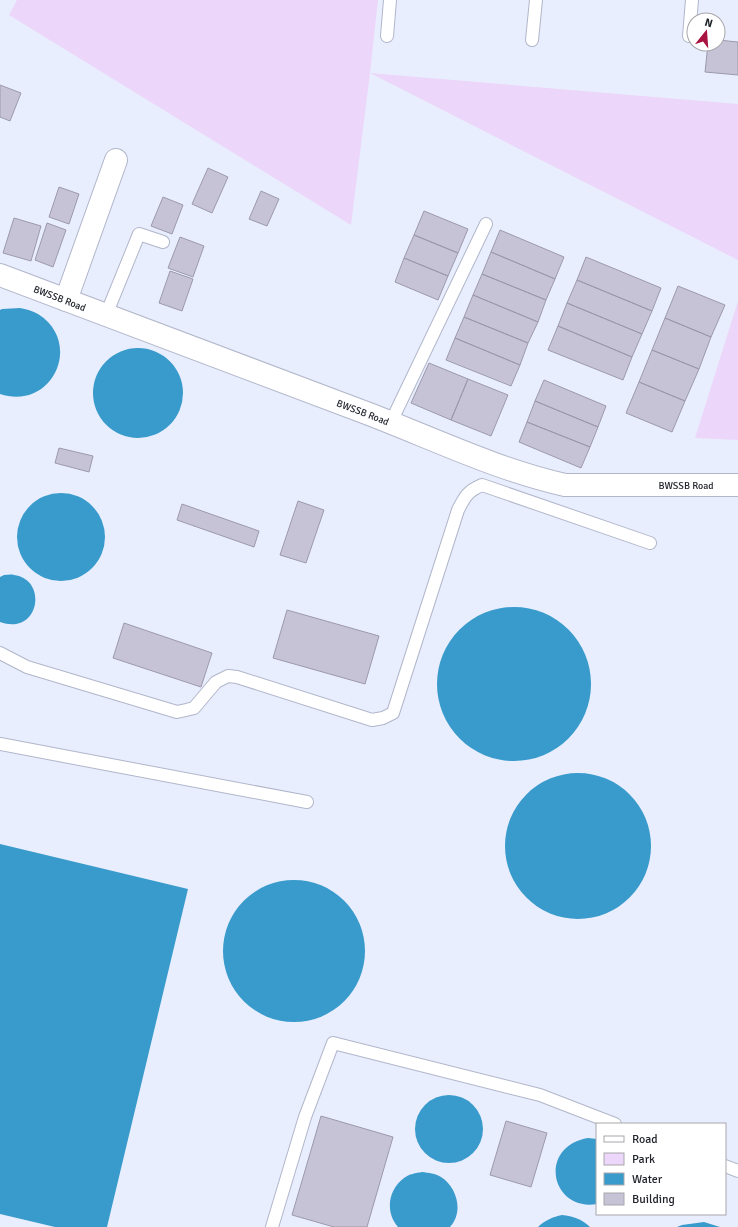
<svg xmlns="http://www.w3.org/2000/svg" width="738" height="1227" viewBox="0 0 738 1227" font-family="Signika,sans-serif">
	<rect width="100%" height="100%" fill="#e9eefe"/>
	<path fill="#ecd6f9" d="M 17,0 L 378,0 L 370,73 L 738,104 L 738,260 L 370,73 L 351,225 L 9,15 Z
		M 738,301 L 738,440 L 695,438 Z"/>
	<path fill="#399bcc" d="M 20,308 C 26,309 33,311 38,314 C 84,343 52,411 0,394 L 0,310 L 2,309 Z
		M93 393a45 45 0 1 1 90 0a45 45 0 1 1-90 0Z
		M17 537a44 44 0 1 1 88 0a44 44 0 1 1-88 0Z
		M 4,575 C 7,575 11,574 14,575 C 48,579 40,636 0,622 L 0,577 Z
		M437 684a77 77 0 1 1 154 0a77 77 0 1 1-154 0Z
		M505 846a73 73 0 1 1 146 0a73 73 0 1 1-146 0Z
		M 0,844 L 188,889 L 107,1227 L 55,1227 L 0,1214 Z
		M223 951a71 71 0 1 1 142 0a71 71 0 1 1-142 0Z
		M415 1129a34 34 0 1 1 68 0a34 34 0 1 1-68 0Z
		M 588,1138 L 597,1139 L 597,1204 C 551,1212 537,1147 588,1138 Z
		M 422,1172 C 429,1173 435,1173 441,1177 C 457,1187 464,1212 450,1227 L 398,1227 C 385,1212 388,1190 404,1178 C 409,1174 416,1173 422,1172 Z
		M 562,1215 C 573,1216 582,1219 590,1227 L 538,1227 C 545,1220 553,1217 562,1215 Z
		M 704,1222 L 720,1227 L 677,1227 L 682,1225 Z"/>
	<path fill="#c6c3d7" stroke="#9c99ac" d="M 718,40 L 738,42 L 738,75 L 705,72 L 708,44 L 718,44 Z
		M 0,85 L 21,93 L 10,121 L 0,117 Z
		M 208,168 L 228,177 L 212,213 L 192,204 Z
		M 59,187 L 79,194 L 69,224 L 49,217 Z
		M 261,191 L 279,199 L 267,226 L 249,219 Z
		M 163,197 L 183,205 L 172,234 L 151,226 Z
		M 424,211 L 468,229 L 458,253 L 414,235 Z
		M 14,218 L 41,226 L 31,261 L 3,253 Z
		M 47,223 L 66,230 L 53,267 L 35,260 Z
		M 500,230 L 564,257 L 555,279 L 491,252 Z
		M 414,235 L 458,253 L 448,276 L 404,258 Z
		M 180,237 L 204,246 L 193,277 L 168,268 Z
		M 491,252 L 555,279 L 546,300 L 482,274 Z
		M 586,257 L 661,288 L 652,311 L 577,280 Z
		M 404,258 L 448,276 L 438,300 L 395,282 Z
		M 170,271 L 193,279 L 182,311 L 159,303 Z
		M 482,274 L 546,300 L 538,322 L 473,295 Z
		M 577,280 L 652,311 L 642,334 L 567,303 Z
		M 678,286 L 725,305 L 711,337 L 665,318 Z
		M 473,295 L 538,322 L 528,343 L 464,317 Z
		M 567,303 L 642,334 L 632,357 L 558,326 Z
		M 464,317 L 528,343 L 520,365 L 455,338 Z
		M 665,318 L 711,337 L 699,369 L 652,350 Z
		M 558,326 L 632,357 L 623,380 L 548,350 Z
		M 455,338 L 520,365 L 511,386 L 446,360 Z
		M 652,350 L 699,369 L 685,401 L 639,382 Z
		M 429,363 L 468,379 L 451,420 L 411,403 Z
		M 468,379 L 508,395 L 491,436 L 451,420 Z
		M 544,380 L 606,406 L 598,427 L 535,401 Z
		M 639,382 L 685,401 L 672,432 L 626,413 Z
		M 535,401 L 598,427 L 590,447 L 527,422 Z
		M 527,422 L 590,447 L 581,468 L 519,442 Z
		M 59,448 L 93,456 L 89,472 L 55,463 Z
		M 298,501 L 324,510 L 306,563 L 280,555 Z
		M 182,504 L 259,531 L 254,547 L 177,520 Z
		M 287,610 L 379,636 L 365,684 L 273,658 Z
		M 124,623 L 212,653 L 201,687 L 113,658 Z
		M 321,1116 L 393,1137 L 367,1227 L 334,1227 L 292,1215 Z
		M 506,1121 L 547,1133 L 531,1187 L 490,1175 Z"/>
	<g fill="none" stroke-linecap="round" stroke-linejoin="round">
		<defs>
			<path id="lane" d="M 387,36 L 390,0
				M 689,36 L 692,0
				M 532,40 L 536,0
				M 106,315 L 139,234 L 163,242
				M 391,422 L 486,224
				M 0,653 L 27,667 L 177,712 L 186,710 L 194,708 L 216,682 L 228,676 L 237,677 L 372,720 L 383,718 L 393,713 L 458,510 C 465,496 468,491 482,485 L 650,543
				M 0,744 L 307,802
				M 725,1166 L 738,1171
				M 272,1227 L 305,1117 L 333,1043 L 540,1095 L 615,1124"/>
			<g id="street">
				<path id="s1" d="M 0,275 C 123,322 246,368 369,414 C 434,439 498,470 565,485 L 738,485"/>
				<path d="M 66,300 L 116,160"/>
			</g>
		</defs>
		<use href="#lane" stroke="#b1b6ca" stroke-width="14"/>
		<use href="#street" stroke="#b1b6ca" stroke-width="24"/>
		<use href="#lane" stroke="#fff" stroke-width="12"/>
		<use href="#street" stroke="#fff" stroke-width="22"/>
	</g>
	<g text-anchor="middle" stroke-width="3" stroke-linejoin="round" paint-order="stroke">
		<g font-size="10" fill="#22242c" stroke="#fff">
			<text dy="4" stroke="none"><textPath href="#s1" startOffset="64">BWSSB Road</textPath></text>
			<text dy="4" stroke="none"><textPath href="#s1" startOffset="388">BWSSB Road</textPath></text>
			<text dy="4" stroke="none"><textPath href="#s1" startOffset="724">BWSSB Road</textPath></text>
		</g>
	</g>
	<rect x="596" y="1123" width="130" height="92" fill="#ffffff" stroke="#a7a7ab"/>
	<rect x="604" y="1136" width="20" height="6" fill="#ffffff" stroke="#a7a7ab"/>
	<text x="632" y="1143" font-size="12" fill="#22242c">Road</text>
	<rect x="604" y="1153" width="20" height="12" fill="#ecd6f9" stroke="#a7a7ab"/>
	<text x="632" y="1163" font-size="12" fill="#22242c">Park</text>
	<rect x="604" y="1173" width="20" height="12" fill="#399bcc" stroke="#a7a7ab"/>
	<text x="632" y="1183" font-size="12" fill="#22242c">Water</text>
	<rect x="604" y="1193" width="20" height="12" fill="#c6c3d7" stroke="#a7a7ab"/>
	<text x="632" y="1203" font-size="12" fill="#22242c">Building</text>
	<g transform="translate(706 32) rotate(17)"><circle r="19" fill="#ffffff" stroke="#a7a7ab"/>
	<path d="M0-3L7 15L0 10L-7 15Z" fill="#a91342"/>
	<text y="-6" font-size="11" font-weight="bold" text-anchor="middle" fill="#22242c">N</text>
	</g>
</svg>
